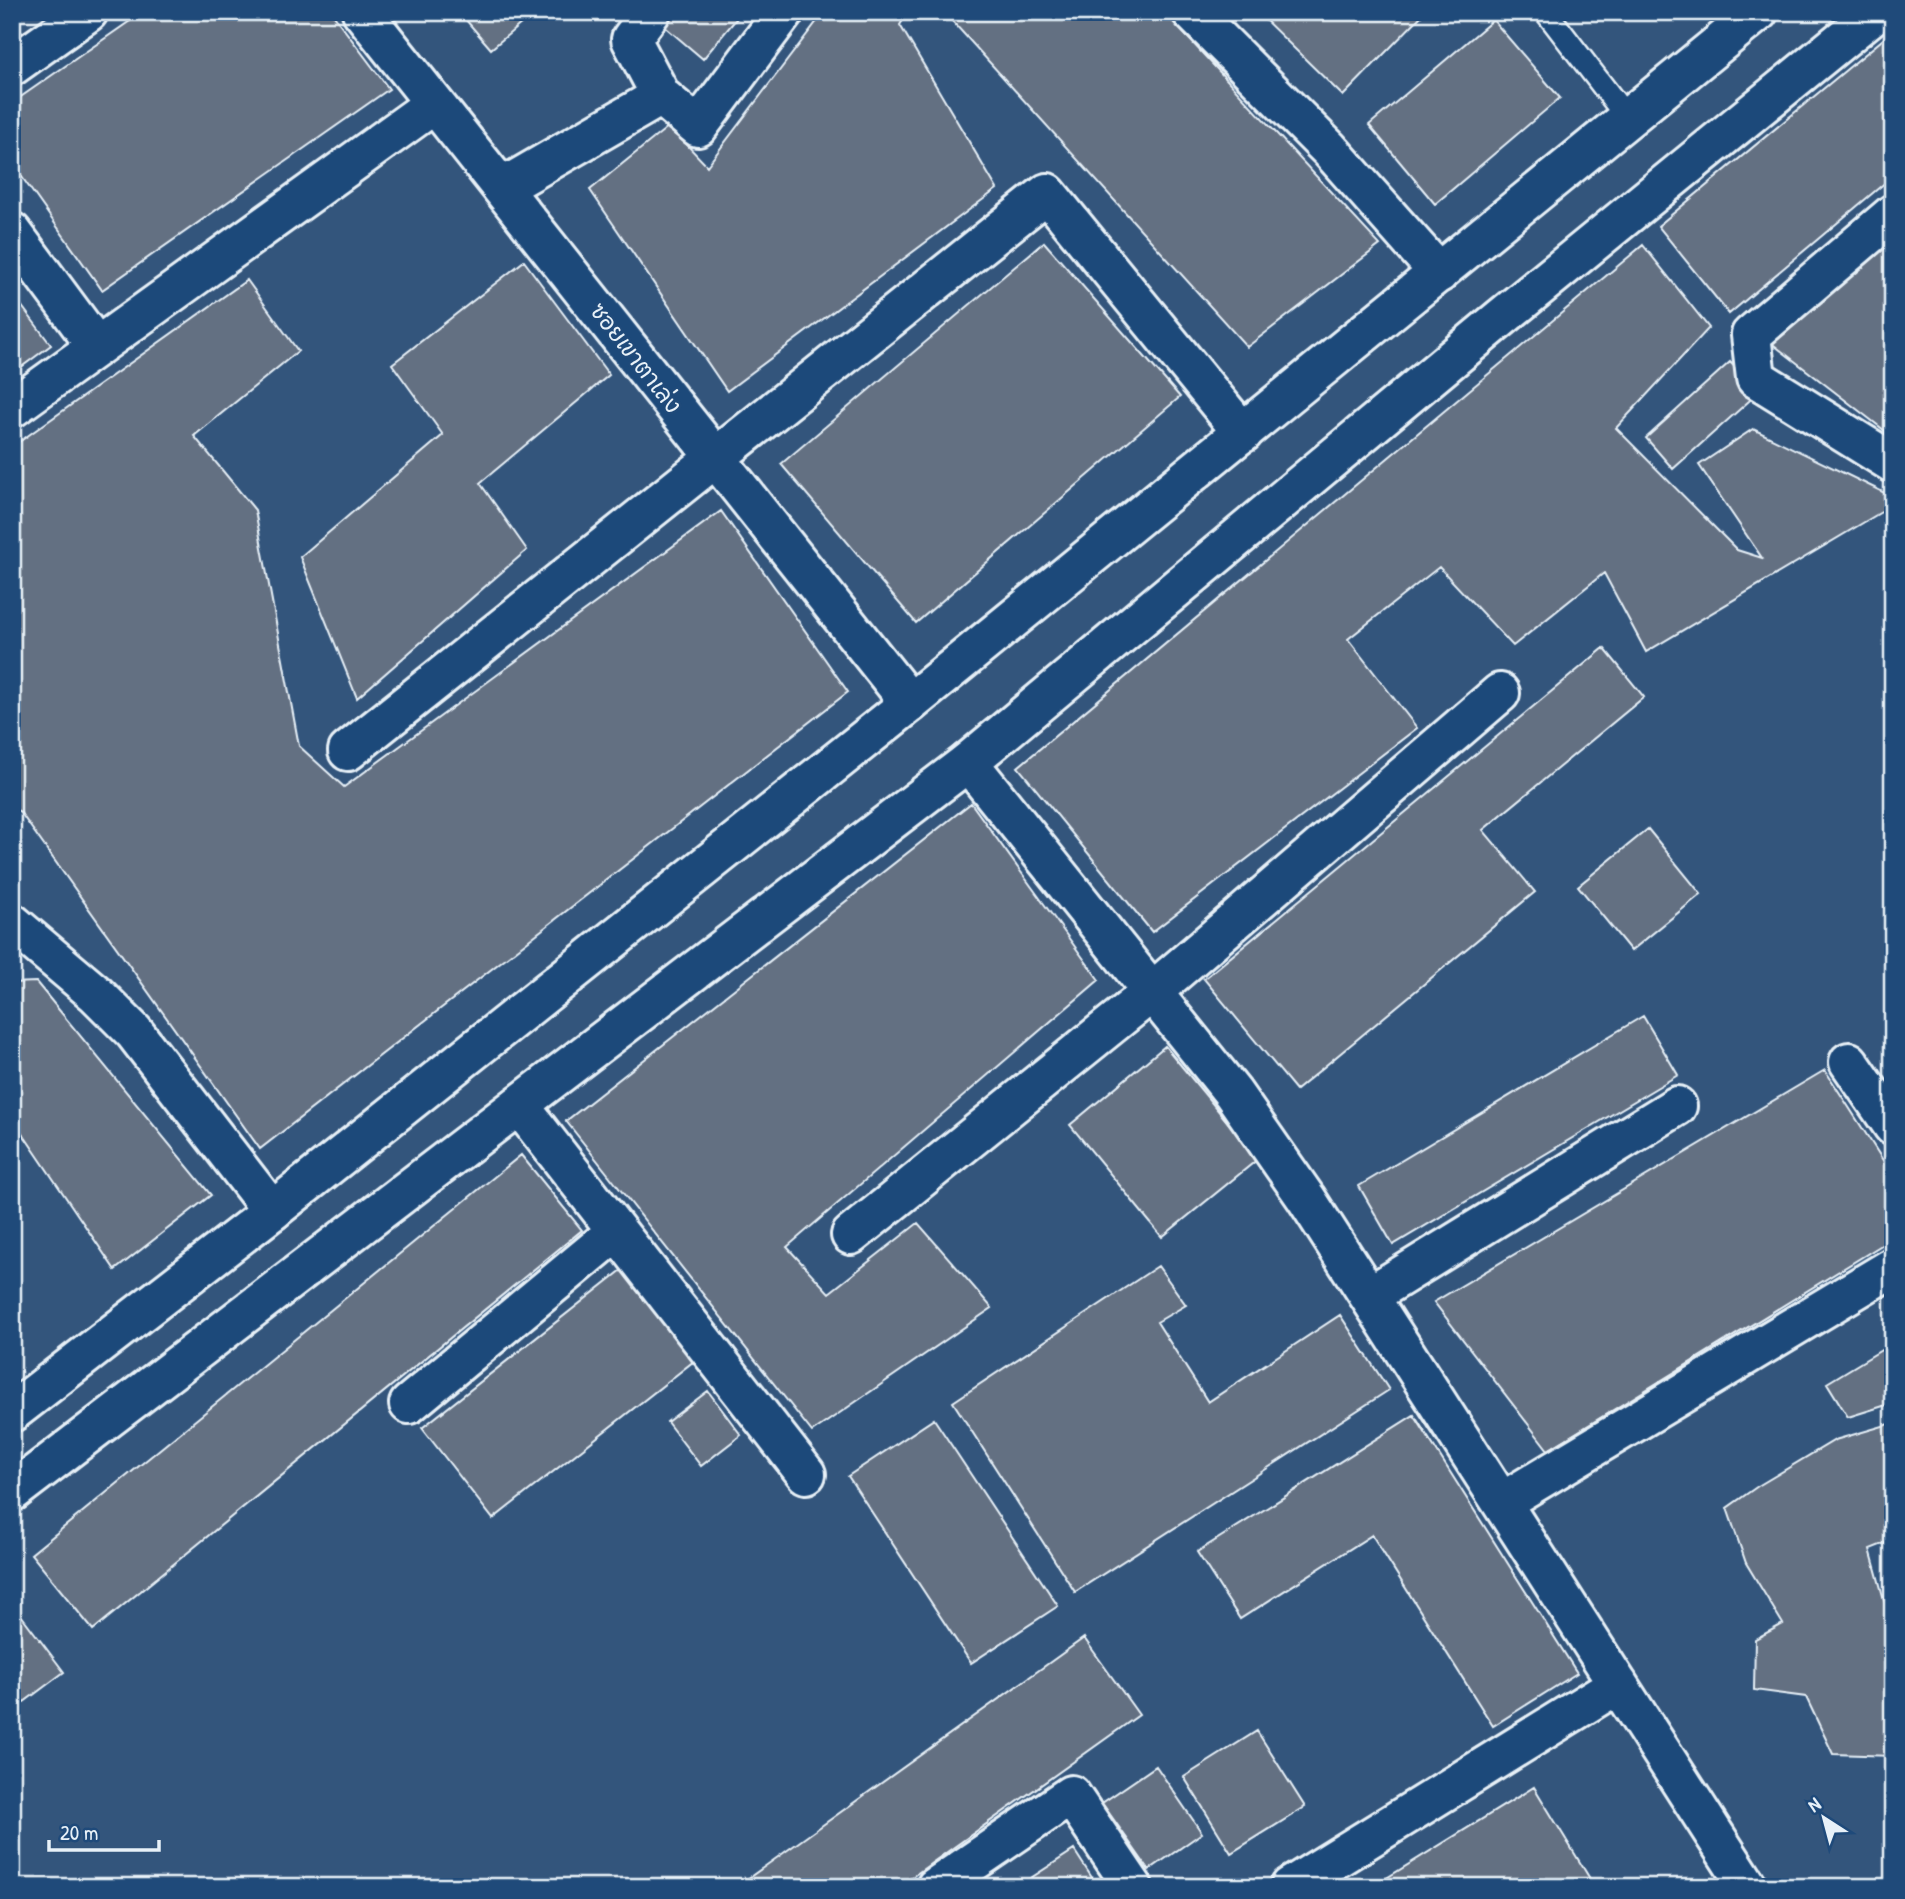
<svg xmlns="http://www.w3.org/2000/svg" width="1905" height="1899" viewBox="0 0 1905 1899" font-family="'Patrick Hand','Playpen Sans Thai',sans-serif">
	<rect width="100%" height="100%" fill="#33557c"/>
	<filter id="ink" filterUnits="userSpaceOnUse"><feTurbulence type="fractalNoise" baseFrequency=".0143" numOctaves="2"/><feDisplacementMap in="SourceGraphic" scale="14" xChannelSelector="R" yChannelSelector="G"/><feConvolveMatrix kernelMatrix="1 2 1 2 8 2 1 2 1" color-interpolation-filters="sRGB"/></filter>
	<g filter="url(#ink)">
		<path fill="#636f82" stroke="#e8f1f8" stroke-width="2" d="M 143,12 L 331,12 L 389,89 L 102,290 L 12,163 L 12,103 Z
			M 459,12 L 535,12 L 491,49 Z
			M 676,12 L 742,12 L 703,59 L 664,26 Z
			M 824,12 L 908,12 L 900,25 L 997,189 L 727,391 L 590,190 L 669,126 L 707,166 Z
			M 944,12 L 1164,12 L 1380,245 L 1247,347 Z
			M 1257,12 L 1425,12 L 1343,96 Z
			M 1493,20 L 1560,98 L 1435,204 L 1369,125 Z
			M 1893,31 L 1893,176 L 1729,314 L 1658,226 Z
			M 1893,241 L 1893,437 L 1770,342 Z
			M 1044,242 L 1180,397 L 916,623 L 781,464 Z
			M 1643,245 L 1709,328 L 1616,428 L 1737,550 L 1762,558 L 1699,465 L 1753,429 L 1893,497 L 1893,505 L 1646,652 L 1604,573 L 1513,646 L 1439,567 L 1348,639 L 1417,728 L 1152,932 L 1018,767 Z
			M 524,261 L 609,375 L 480,483 L 527,550 L 357,698 L 300,557 L 443,435 L 392,364 Z
			M 247,280 L 298,351 L 194,436 L 255,510 L 299,746 L 344,787 L 721,511 L 848,692 L 260,1149 L 20,812 L 12,807 L 12,447 Z
			M 12,293 L 51,345 L 12,374 Z
			M 1730,362 L 1758,393 L 1673,469 L 1646,438 Z
			M 1604,648 L 1644,697 L 1483,830 L 1535,892 L 1296,1090 L 1204,979 Z
			M 971,803 L 1099,980 L 787,1247 L 829,1293 L 918,1223 L 992,1308 L 812,1432 L 566,1121 Z
			M 1648,829 L 1701,894 L 1631,951 L 1578,886 Z
			M 36,982 L 211,1195 L 115,1270 L 12,1118 L 12,983 Z
			M 1643,1016 L 1678,1075 L 1393,1245 L 1359,1186 Z
			M 1165,1046 L 1258,1159 L 1162,1237 L 1070,1125 Z
			M 1825,1070 L 1893,1176 L 1893,1238 L 1548,1450 L 1434,1302 Z
			M 521,1155 L 582,1230 L 93,1630 L 31,1554 Z
			M 627,1266 L 699,1357 L 493,1519 L 422,1428 Z
			M 1158,1266 L 1186,1305 L 1157,1322 L 1208,1402 L 1340,1315 L 1389,1390 L 1075,1592 L 953,1402 Z
			M 1893,1343 L 1893,1403 L 1848,1417 L 1827,1383 Z
			M 708,1391 L 741,1435 L 701,1466 L 667,1422 Z
			M 1414,1415 L 1577,1673 L 1493,1726 L 1372,1535 L 1240,1619 L 1197,1552 Z
			M 934,1419 L 1058,1606 L 971,1663 L 848,1476 Z
			M 1893,1423 L 1893,1540 L 1870,1549 L 1893,1632 L 1893,1756 L 1833,1754 L 1806,1697 L 1754,1690 L 1755,1639 L 1783,1624 L 1746,1563 L 1727,1508 L 1758,1486 L 1835,1440 Z
			M 12,1603 L 64,1672 L 12,1711 Z
			M 1084,1638 L 1139,1715 L 898,1887 L 736,1887 Z
			M 1257,1731 L 1305,1807 L 1231,1853 L 1184,1777 Z
			M 1156,1766 L 1202,1833 L 1149,1870 L 1102,1803 Z
			M 1534,1787 L 1595,1887 L 1372,1887 Z
			M 1074,1850 L 1098,1887 L 1017,1887 Z"/>
		<g fill="none" stroke-linecap="round" stroke-linejoin="round">
			<defs>
				<path id="lane" d="M 1546,12 L 1628,119"/>
				<path id="street" d="M 362,12 L 910,703
					M 651,12 L 631,39 L 661,96 L 698,127 L 784,12
					M 1192,12 L 1329,149 L 1439,273
					M 12,66 L 88,12
					M 502,188 L 661,96
					M 1893,214 L 1751,335 L 1756,378 L 1893,463
					M 12,232 L 97,347
					M 12,408 L 434,104
					M 348,751 L 1047,193 L 1243,433
					M 968,762 L 1233,1093 L 1306,1198 L 1748,1887
					M 12,923 L 96,994 L 134,1032 L 272,1211
					M 1849,1062 L 1893,1126
					M 519,1105 L 806,1474
					M 851,1235 L 1152,992 L 1500,693
					M 1369,1296 L 1677,1106
					M 409,1404 L 617,1231
					M 1502,1502 L 1893,1267
					M 936,1887 L 1071,1795 L 1133,1887
					M 1290,1887 L 1618,1684"/>
				<path id="secondary" d="M 12,1412 L 272,1211 L 910,703 L 1758,12
					M 12,1492 L 968,762 L 1501,318 L 1876,12"/>
			</defs>
			<use href="#lane" stroke="#e8f1f8" stroke-width="26"/>
			<use href="#street" stroke="#e8f1f8" stroke-width="44"/>
			<use href="#secondary" stroke="#e8f1f8" stroke-width="44"/>
			<use href="#lane" stroke="#1f4a7a" stroke-width="21"/>
			<use href="#street" stroke="#1f4a7a" stroke-width="38"/>
			<use href="#secondary" stroke="#1f4a7a" stroke-width="38"/>
		</g>
	</g>
	<g text-anchor="middle" stroke-width="5" stroke-linejoin="round" paint-order="stroke">
		<g font-size="23" fill="#e8f1f8" stroke="#1f4a7a">
			<text transform="translate(636 358) rotate(52)" y="8">ซอยเขาตาเล่ง</text>
		</g>
	</g>
	<rect width="1905" height="1899" fill="none" stroke="#1f4a7a" stroke-width="42"/>
	<rect x="21" y="21" width="1863" height="1857" fill="none" stroke="#e8f1f8" stroke-width="2.5" filter="url(#ink)"/>
	<g transform="translate(1824 1818) rotate(324)" stroke="#1f4a7a" stroke-width="5" paint-order="stroke">
	<path d="M0-5L12 26L0 18L-12 26Z" fill="#e8f1f8"/>
	<text y="-10" font-size="19" font-weight="bold" text-anchor="middle" fill="#e8f1f8">N</text>
	</g>
	<path d="M49 1840v10h110v-10" fill="none" stroke="#e8f1f8" stroke-width="3.5"/>
	<text x="60" y="1840" font-size="21" fill="#e8f1f8" stroke="#1f4a7a" stroke-width="5" paint-order="stroke">20 m</text>
</svg>
